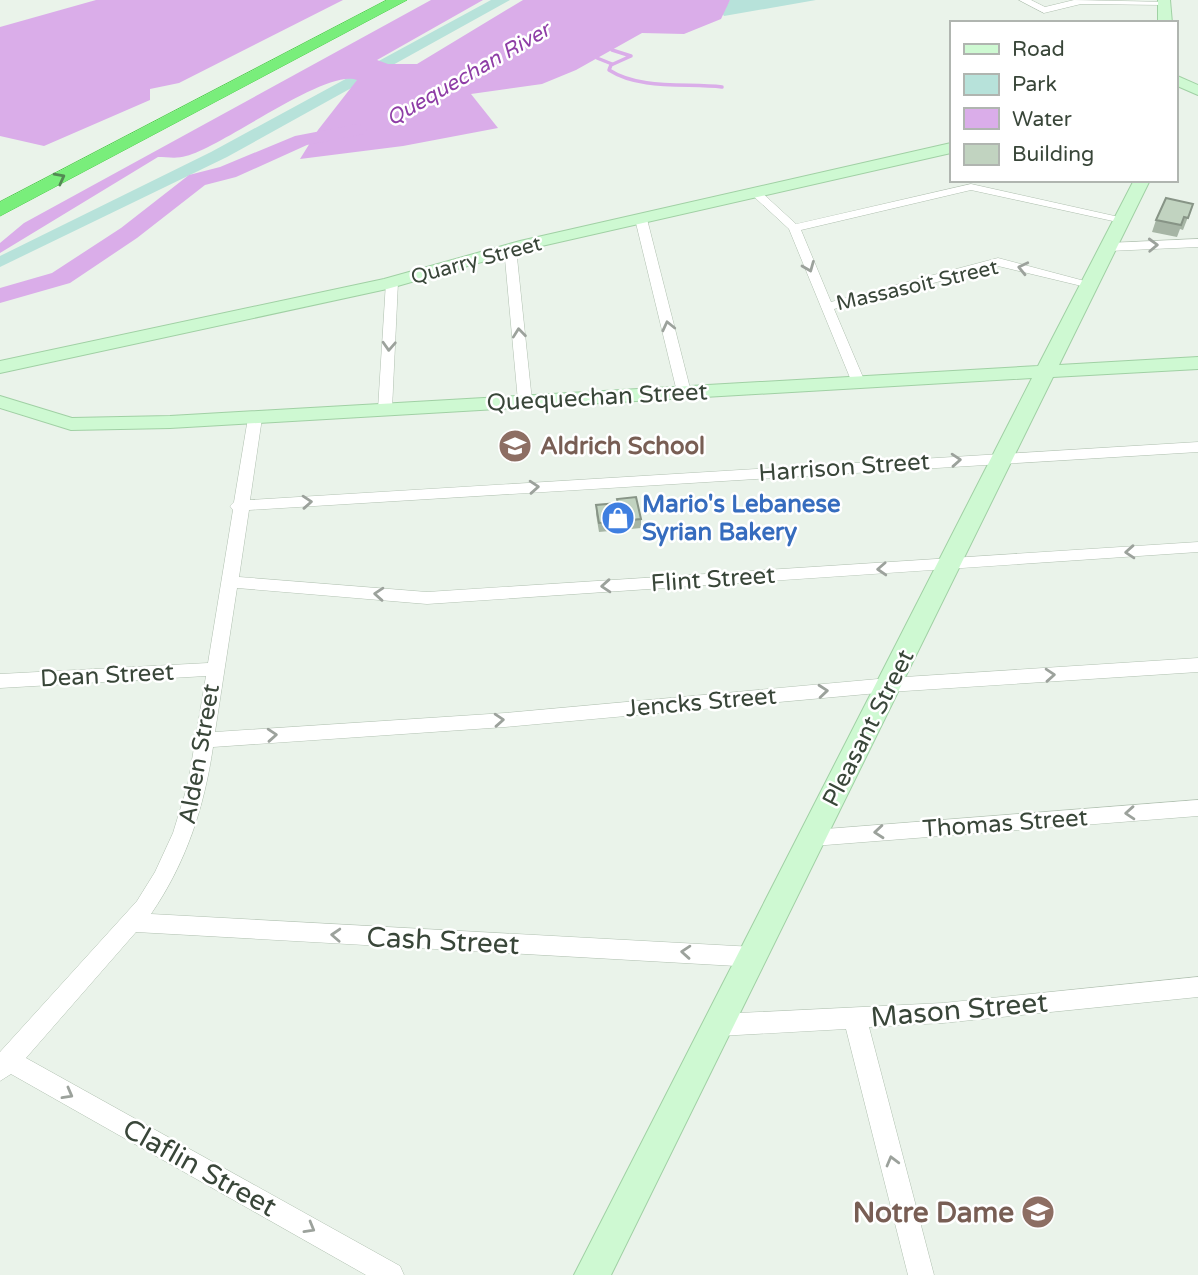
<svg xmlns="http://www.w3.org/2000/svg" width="1198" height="1275" viewBox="0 0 1198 1275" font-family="'Varela Round',sans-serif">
	<rect width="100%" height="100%" fill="#eaf3ea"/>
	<g fill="#b7e2da">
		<path d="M491 0H510L227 157 0 267V256L211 152Z"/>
		<path d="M730 0H816L724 16 722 13Z"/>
	</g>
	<g fill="#daade9">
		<path d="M96 0H343L179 83 150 89V100L44 146 0 136V27Z"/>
		<path d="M431 0H483L377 60 388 64H417L523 0H730L721 19 684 34 642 33 576 70 542 84 471 94 498 128 403 146 300 159 318 130 357 80C326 68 224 146 186 156 177 159 167 157 158 157L0 253V243L24 223Z"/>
	</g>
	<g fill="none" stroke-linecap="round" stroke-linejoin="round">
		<g stroke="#daade9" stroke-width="3.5">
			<path d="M612 50 631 56 611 65 609 70C640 90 686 83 722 87"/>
			<path d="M597 58 612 64"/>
		</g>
		<path fill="#daade9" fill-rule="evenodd" d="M357 124 364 126 367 130 364 134 307 145 236 177 205 185 137 238 70 283 0 303V288L52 273 121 228 189 175 220 167 295 136Z"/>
		<defs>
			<g id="street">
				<path d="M1019 0H1031L1045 7 1074 0 1169 2 1164 5 1081 4 1044 13Z"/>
				<path d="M971 184 1128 219 1122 223 971 190 801 230 831 302 998 258 1096 284 1090 288 998 266 834 309 865 382 858 386 853 385 789 229 750 193 760 191 796 224Z"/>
				<path d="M641 215 647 219 691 392 689 395 684 396 677 392 635 219Z"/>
				<path d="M1198 239V247L1109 251 1103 247 1109 243Z"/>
				<path d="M510 244 516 248 532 401 525 405 518 401 504 248Z"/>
				<path d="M392 278 398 282 392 409 385 413 378 409 386 282Z"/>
				<path d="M255 414 262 418 250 500 1198 442V452L249 510 239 577 427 592 1198 542V552L427 604 237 588 215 732 505 713 889 678 1198 658V672L889 692 505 727 213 747C204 808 186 863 151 914L754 947 762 950 765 957 762 964 754 967 136 932 26 1058 400 1266 404 1275H366L11 1074 0 1081V1052L137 901 155 872 173 833 188 784 206 676 0 688V674L208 663 233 510 230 506 234 502 248 418Z"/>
				<path d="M1198 800V816L813 846 806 844 803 838 806 832 813 830Z"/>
				<path d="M1198 977V997L943 1023 869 1027 934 1275H908L846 1029 719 1036 711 1032 708 1025 711 1018 719 1014 943 1003Z"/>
			</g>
			<g id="secondary">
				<path d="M1158 0H1170L1172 23H1158Z"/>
				<path d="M1175 75 1198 85V95L1175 85Z"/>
				<path d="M951 143V153L524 250 387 289 0 373V361L384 279 520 241Z"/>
				<path d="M1134 180H1150L1059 365 1198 357V369L1053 377 611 1275H574L1032 378 170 428 71 430 0 408V396L72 418 170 416 1038 366Z"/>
			</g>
			<path id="highway" d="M387 0H407L0 216V202Z"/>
		</defs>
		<use href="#street" stroke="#b0c0b0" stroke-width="1"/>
		<use href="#secondary" stroke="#a0d0a4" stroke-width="2"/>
		<use href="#highway" stroke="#4dcc4a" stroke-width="1"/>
		<use href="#street" fill="#fff" fill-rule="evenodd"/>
		<use href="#secondary" fill="#cef9d2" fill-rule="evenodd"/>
		<use href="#highway" fill="#79ee7b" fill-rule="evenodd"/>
	</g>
	<g fill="#a6b5a5">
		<path d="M1193 204 1183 230 1180 229 1177 237 1152 232 1156 220Z"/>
		<path d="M617 499 641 519V528L599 532 596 514V505L617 503Z"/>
	</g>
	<g fill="#c1d3c0" stroke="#879486" stroke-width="2">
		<path d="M1166 198 1193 204 1188 218 1184 217 1181 225 1156 220Z"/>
		<path d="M636 497 641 519 599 523 596 505 618 503 617 499Z"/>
	</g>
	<defs><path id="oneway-chevron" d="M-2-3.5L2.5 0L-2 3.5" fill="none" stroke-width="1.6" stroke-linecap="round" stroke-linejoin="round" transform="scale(1.75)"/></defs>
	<use stroke="#538953" href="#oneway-chevron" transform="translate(60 178) rotate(-28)"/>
	<g stroke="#9ca29c">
		<use href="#oneway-chevron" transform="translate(1153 245) rotate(-2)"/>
		<use href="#oneway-chevron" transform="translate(809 267) rotate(68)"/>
		<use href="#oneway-chevron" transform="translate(1023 268) rotate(-167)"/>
		<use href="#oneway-chevron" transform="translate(668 326) rotate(-103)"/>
		<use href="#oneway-chevron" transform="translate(519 333) rotate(-96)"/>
		<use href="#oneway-chevron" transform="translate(389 346) rotate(93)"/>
		<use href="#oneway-chevron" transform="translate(956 460) rotate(-4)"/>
		<use href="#oneway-chevron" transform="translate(534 487) rotate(-4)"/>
		<use href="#oneway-chevron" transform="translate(307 502) rotate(-4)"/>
		<use href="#oneway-chevron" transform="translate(1130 552) rotate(176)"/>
		<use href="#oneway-chevron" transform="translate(882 569) rotate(177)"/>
		<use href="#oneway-chevron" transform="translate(606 586) rotate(176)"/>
		<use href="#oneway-chevron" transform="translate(379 594) rotate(-176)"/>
		<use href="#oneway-chevron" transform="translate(1050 675) rotate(-4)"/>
		<use href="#oneway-chevron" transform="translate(823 691) rotate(-5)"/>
		<use href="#oneway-chevron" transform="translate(499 720) rotate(-4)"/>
		<use href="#oneway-chevron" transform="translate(272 735) rotate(-4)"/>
		<use href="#oneway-chevron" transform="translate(1130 813) rotate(176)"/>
		<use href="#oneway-chevron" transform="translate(879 832) rotate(175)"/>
		<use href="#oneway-chevron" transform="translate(336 935) rotate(-177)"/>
		<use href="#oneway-chevron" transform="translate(686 952) rotate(-176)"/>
		<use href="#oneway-chevron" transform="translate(68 1094) rotate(29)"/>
		<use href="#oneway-chevron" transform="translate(892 1161) rotate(-105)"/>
		<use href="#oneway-chevron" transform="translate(310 1228) rotate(30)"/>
	</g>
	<defs>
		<symbol id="school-disc" viewBox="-11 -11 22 22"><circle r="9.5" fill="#8d6e63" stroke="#fff"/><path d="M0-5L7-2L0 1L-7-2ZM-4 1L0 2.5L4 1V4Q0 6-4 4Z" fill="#fff"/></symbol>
		<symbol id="shop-disc" viewBox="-11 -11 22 22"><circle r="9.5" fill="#3f7fe0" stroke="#fff"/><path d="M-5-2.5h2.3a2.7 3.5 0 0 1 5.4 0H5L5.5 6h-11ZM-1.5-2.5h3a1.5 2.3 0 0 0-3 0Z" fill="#fff"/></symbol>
	</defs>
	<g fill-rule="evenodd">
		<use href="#school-disc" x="496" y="427" width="38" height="38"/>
		<use href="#shop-disc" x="599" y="499" width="38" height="38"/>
		<use href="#school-disc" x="1019" y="1193" width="38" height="38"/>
	</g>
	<g text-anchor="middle" stroke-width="5" stroke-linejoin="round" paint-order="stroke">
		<g font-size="21" font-style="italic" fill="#8e3da6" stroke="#fff">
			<text transform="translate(468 74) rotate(-30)" y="7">Quequechan River</text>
		</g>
		<g font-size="21" fill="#394639" stroke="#fff">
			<text transform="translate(476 260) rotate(-15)" y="7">Quarry Street</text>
			<text transform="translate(917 285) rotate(-13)" y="7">Massasoit Street</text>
		</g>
		<g font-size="24" fill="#394639" stroke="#fff">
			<text transform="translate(597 397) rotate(-3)" y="8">Quequechan Street</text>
			<text transform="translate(844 467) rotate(-4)" y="8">Harrison Street</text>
			<text transform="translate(713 579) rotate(-4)" y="8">Flint Street</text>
			<text transform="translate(107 675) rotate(-3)" y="8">Dean Street</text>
			<text transform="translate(701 702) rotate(-5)" y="8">Jencks Street</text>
			<text transform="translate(868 728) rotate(-63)" y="8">Pleasant Street</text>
			<text transform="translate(199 754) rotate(-80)" y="8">Alden Street</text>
			<text transform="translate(1005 823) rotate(-4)" y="8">Thomas Street</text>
		</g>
		<g font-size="24" font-weight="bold" fill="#785e54" stroke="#fff" text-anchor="start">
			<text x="540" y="454">Aldrich School</text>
		</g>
		<g font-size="24" font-weight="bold" fill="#366cbe" stroke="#fff" text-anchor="start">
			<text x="642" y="512">Mario's Lebanese<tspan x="642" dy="28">Syrian Bakery</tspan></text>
		</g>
		<g font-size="28" fill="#394639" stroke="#fff">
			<text transform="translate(443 940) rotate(3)" y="10">Cash Street</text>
			<text transform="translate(959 1009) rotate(-5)" y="10">Mason Street</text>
			<text transform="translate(200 1167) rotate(29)" y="10">Claflin Street</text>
		</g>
		<g font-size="28" font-weight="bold" fill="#785e54" stroke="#fff" text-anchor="end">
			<text x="1014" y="1222">Notre Dame</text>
		</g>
	</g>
	<rect x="950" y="21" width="228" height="161" fill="#ffffff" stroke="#b0b5b0" stroke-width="2"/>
	<rect x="964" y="44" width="35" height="10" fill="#cef9d2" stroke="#b0b5b0" stroke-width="2"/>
	<text x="1012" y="56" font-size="21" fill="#394639">Road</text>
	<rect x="964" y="74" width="35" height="21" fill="#b7e2da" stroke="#b0b5b0" stroke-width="2"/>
	<text x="1012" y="91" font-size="21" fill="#394639">Park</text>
	<rect x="964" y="108" width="35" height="21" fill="#daade9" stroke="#b0b5b0" stroke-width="2"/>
	<text x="1012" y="126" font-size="21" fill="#394639">Water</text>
	<rect x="964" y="144" width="35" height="21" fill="#c1d3c0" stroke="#b0b5b0" stroke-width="2"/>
	<text x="1012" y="161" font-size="21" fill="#394639">Building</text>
</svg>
